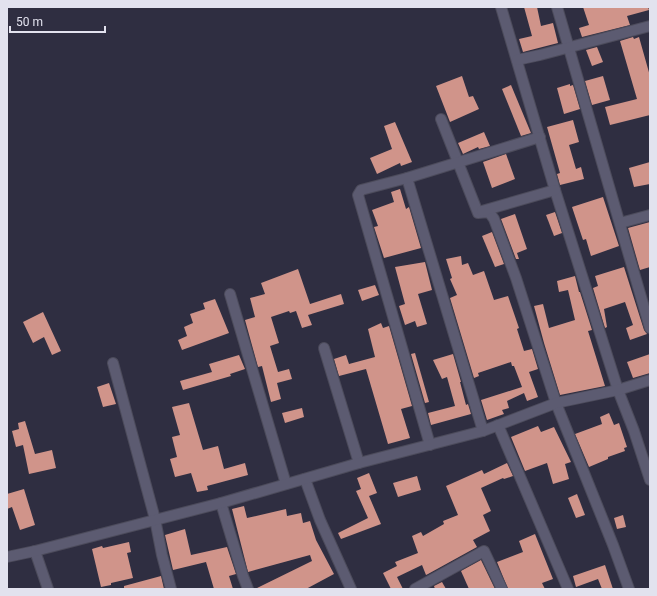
<svg xmlns="http://www.w3.org/2000/svg" width="657" height="596" viewBox="0 0 657 596" font-family="Roboto,sans-serif">
	<rect width="100%" height="100%" fill="#2f2e41"/>
	<g fill="#d0948a">
		<path d="M524 7H537L541 26 553 23 558 43 523 52 519 39 532 36Z"/>
		<path d="M583 7H648L649 10 627 16 630 25 582 37 579 28 589 25Z"/>
		<path d="M633 37 634 39 639 37 650 76V115L610 125 605 107 637 99 620 41Z"/>
		<path d="M597 47 603 62 592 66 586 50Z"/>
		<path d="M462 76 469 97 473 96 479 109 450 122 436 86Z"/>
		<path d="M603 76 610 100 592 105 585 81Z"/>
		<path d="M570 84V86L573 85 580 109 564 114 557 88Z"/>
		<path d="M511 85 531 133 521 136 502 89Z"/>
		<path d="M573 120 579 142 569 145 576 169 581 167 584 179 560 185 557 174 560 173 547 127Z"/>
		<path d="M395 122 412 162 401 166 400 163 377 174 370 158 392 149 384 126Z"/>
		<path d="M484 132 490 146 479 149 478 147 463 154 458 143Z"/>
		<path d="M506 154 515 179 492 188 483 162Z"/>
		<path d="M650 162V184L634 187 629 168Z"/>
		<path d="M400 189 406 209 409 207 421 248 384 258 374 227 378 226 372 210 394 202 391 192Z"/>
		<path d="M603 197 619 246 591 256 586 239 583 240 572 207Z"/>
		<path d="M555 212 562 233 554 236 546 215Z"/>
		<path d="M515 214 527 249 517 253 519 259H516L501 219Z"/>
		<path d="M650 222V267L640 270 628 228Z"/>
		<path d="M492 232 504 264 495 267 482 236Z"/>
		<path d="M461 256 462 265 468 263 473 275 484 271 494 300 508 296 519 328 517 329 524 351 532 349 538 369 529 372 538 397 527 401 524 393 507 401 509 408 502 410 504 414 487 420 481 400 522 387 514 366H512L511 362 478 373 479 376 474 378 450 298 457 295 450 279 452 278 446 259Z"/>
		<path d="M425 262 432 290 418 294 427 324 417 327 415 321 405 325 399 306 405 304 395 267Z"/>
		<path d="M624 267 644 330 647 334 630 340 626 328 633 325 625 302 604 309 607 327 605 328 593 288 598 286 595 276Z"/>
		<path d="M298 269 310 304 341 294 344 304 308 315 312 325 302 328 296 311 290 313 289 311 271 317 279 343 270 346 278 372 289 369 292 379 277 383 281 399 271 402 262 366 258 367 245 320 255 317 250 298 265 294 261 283Z"/>
		<path d="M575 276 579 292H580L592 330 588 331 605 386 560 395 544 343 534 306 543 304 549 328 575 320 568 290 559 292 557 281Z"/>
		<path d="M375 285 379 295 362 301 358 290Z"/>
		<path d="M215 299 229 333 182 350 178 340 187 336 184 327 193 323 190 314 205 309 203 303Z"/>
		<path d="M43 312 61 351 52 355 44 337 33 343 23 322Z"/>
		<path d="M381 323 383 328 389 326 412 406 401 409 410 438 388 444 366 369 339 376 334 359 346 355 349 364 375 357 368 329Z"/>
		<path d="M415 353 429 402 425 403 411 354Z"/>
		<path d="M453 354 461 382H460L466 405 468 404 471 414 431 425 428 413 455 406 447 377 442 379 433 360Z"/>
		<path d="M650 354V373L633 378 627 362Z"/>
		<path d="M239 355 245 369 230 374 231 376 183 390 180 381 212 372 209 364Z"/>
		<path d="M109 383 116 404 103 407 97 387Z"/>
		<path d="M189 403 203 450 218 446 224 469 245 463 248 475 207 486 208 490 197 492 191 473 175 477 170 459 177 457 172 437 180 435 172 407Z"/>
		<path d="M302 408 304 417 285 423 282 413Z"/>
		<path d="M609 413 614 425 619 423 627 447 624 448 625 451 608 457V459L589 467 575 434 602 424 600 417Z"/>
		<path d="M25 421 35 454 52 450 56 468 29 474 23 445 16 447 12 431 19 429 18 423Z"/>
		<path d="M538 426 541 432 554 427 571 462 565 464 569 479 553 484 547 463 525 471 511 437Z"/>
		<path d="M507 463 513 476 504 479 503 478 481 488 491 511 483 515 490 531 473 540 477 547 428 574 426 575 422 565 397 577 403 589H391L383 573 397 566 395 562 418 553 412 536 421 532 423 536 444 524 443 521 458 515 446 486 482 470 484 474Z"/>
		<path d="M369 473 377 493 369 496 381 524 341 539 338 533 368 518 356 491 361 489 357 478Z"/>
		<path d="M417 476 421 490 398 497 393 483Z"/>
		<path d="M24 489 35 525 20 530 12 507 7 509V494Z"/>
		<path d="M577 494 585 515 576 518 568 498Z"/>
		<path d="M244 506 247 518 286 509 287 516 301 513 303 523 310 521 316 540 334 574 306 589H255L312 561 310 555 248 572 232 509Z"/>
		<path d="M623 515 626 527 617 529 614 518Z"/>
		<path d="M185 529 191 555 227 547 236 574 229 576 233 589H214L206 562 173 570 165 535Z"/>
		<path d="M535 534 553 579 542 583 545 589H508L497 562 523 552 519 541Z"/>
		<path d="M129 542 131 552 127 553 133 578 111 583V585L101 587 92 549 102 546 103 548Z"/>
		<path d="M481 560 495 589H469L461 571Z"/>
		<path d="M605 565 613 589H602L598 579 576 587 573 576Z"/>
		<path d="M161 576 164 589H124V586Z"/>
		<path d="M442 582 446 589H435L434 586Z"/>
	</g>
	<g fill="none" stroke-linecap="round" stroke-linejoin="round">
		<defs>
			<g id="minor">
				<path d="M501 7 555 190 618 390 634 431 650 480"/>
				<path d="M557 7 650 328"/>
				<path d="M517 60 540 55 650 26"/>
				<path d="M441 119 478 213 489 212 494 219 516 278 556 403 613 545 629 589"/>
				<path d="M407 178 483 431"/>
				<path d="M482 211 555 190"/>
				<path d="M620 223 650 215"/>
				<path d="M230 294 286 484"/>
				<path d="M324 348 359 463"/>
				<path d="M113 363 155 519 162 555 171 589"/>
				<path d="M498 425 568 589"/>
				<path d="M430 445 358 195 361 190 407 178 540 137"/>
				<path d="M305 479 320 520 351 589"/>
				<path d="M221 503 243 576 248 589"/>
				<path d="M35 551 48 589"/>
				<path d="M415 589 484 551 502 589"/>
			</g>
			<path id="tertiary" d="M7 557 35 551 221 503 359 463 483 431 556 403 618 390 650 380"/>
		</defs>
		<use href="#minor" stroke="#4c4b5b" stroke-width="12"/>
		<use href="#tertiary" stroke="#4c4b5b" stroke-width="12"/>
		<use href="#minor" stroke="#5c5b71" stroke-width="10"/>
		<use href="#tertiary" stroke="#5c5b71" stroke-width="10"/>
	</g>
	<rect width="657" height="596" fill="none" stroke="#e2e2ee" stroke-width="16"/>
	<path d="M10 26v6h95v-6" fill="none" stroke="#e2e2ee" stroke-width="2"/>
	<text x="16" y="26" font-size="12" fill="#e2e2ee" stroke="#2f2e41" stroke-width="3" paint-order="stroke">50 m</text>
</svg>
